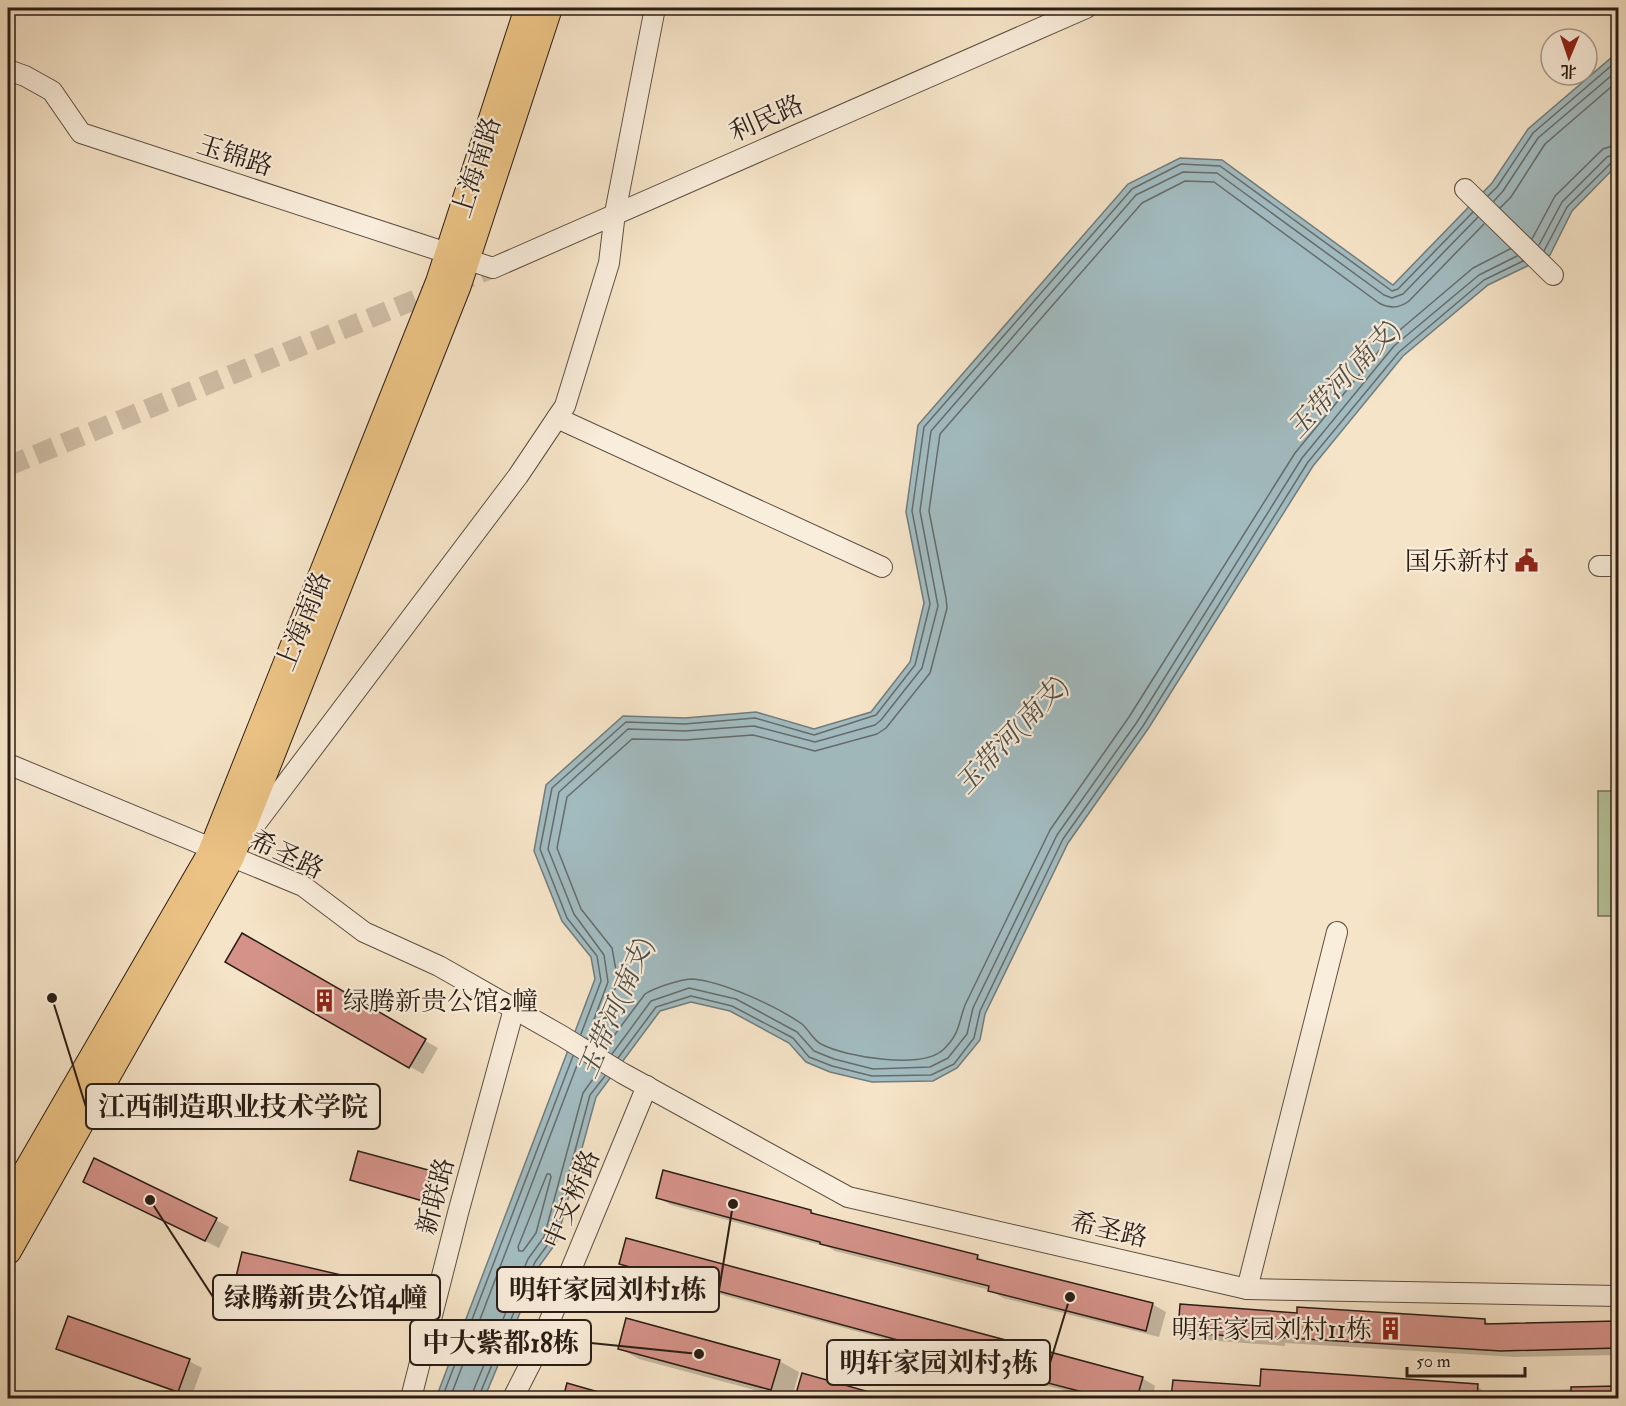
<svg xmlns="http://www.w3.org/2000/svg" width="1626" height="1406" viewBox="0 0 1626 1406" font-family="'IM FELL Double Pica','Noto Serif SC',serif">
	<rect width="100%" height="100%" fill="#f6e4c8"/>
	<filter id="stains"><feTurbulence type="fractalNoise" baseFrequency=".00333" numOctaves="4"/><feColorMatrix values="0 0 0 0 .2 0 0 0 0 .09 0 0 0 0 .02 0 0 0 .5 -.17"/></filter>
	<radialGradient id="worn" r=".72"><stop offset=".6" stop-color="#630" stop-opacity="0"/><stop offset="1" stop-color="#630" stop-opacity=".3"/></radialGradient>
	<rect fill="#b7c59a" stroke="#707158" stroke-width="1.5" x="1598" y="791" width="20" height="125"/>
	<path fill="#a2bcc1" stroke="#727c7c" stroke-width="1.5" d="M1618 52V164L1572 211 1550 255 1488 285 1403 356 1313 466 1148 729 1068 843 985 1014 980 1040 957 1068 933 1081 872 1082 830 1072 806 1062 789 1043 730 1011 691 1002 660 1011 596 1097 556 1243 540 1265 486 1394 491 1398H436L595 979 591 957 562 921 534 851 546 785 623 716 685 718 756 712 814 729 871 712 910 662 924 603 906 512 918 425 1128 184 1180 158 1222 160 1393 285 1492 183 1528 129Z"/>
	<g fill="#0003">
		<path d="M242 935 438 1048 423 1074 227 962Z"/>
		<path d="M431 1173 441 1178 433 1205 361 1185 430 1204 431 1201 360 1181V1184L352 1179Z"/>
		<path d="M98 1188 216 1220 229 1227 219 1248Z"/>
		<path d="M657 1197 811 1211 821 1217 978 1257 990 1263 1152 1304 1166 1312 1159 1337 1003 1298 990 1290 835 1251 828 1247 671 1205Z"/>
		<path d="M243 1254 380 1286 393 1293 387 1319 250 1288 237 1280Z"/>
		<path d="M621 1263 1142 1378 1155 1386 1152 1398H1095L989 1371 977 1364 634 1271Z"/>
		<path d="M1298 1314 1484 1320 1493 1326 1618 1322V1355L1515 1357 1285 1343V1346L1192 1339 1180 1332Z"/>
		<path d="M58 1348 189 1361 202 1368 191 1398 71 1355Z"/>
		<path d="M619 1348 779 1361 799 1372 792 1398H784L639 1359Z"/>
		<path d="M803 1375 889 1398H801L797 1396Z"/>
		<path d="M1174 1382 1261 1388 1474 1385 1486 1392V1398H1173Z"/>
		<path d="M568 1385 617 1398H564Z"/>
		<path d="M1618 1388V1398H1494L1493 1391Z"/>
	</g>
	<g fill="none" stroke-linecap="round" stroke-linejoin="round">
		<g stroke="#666c6b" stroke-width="1.5">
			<path d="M1488 196 1497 187 1533 133 1618 60"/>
			<path d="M1494 201 1503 191 1538 138 1618 70"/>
			<path d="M1500 208 1511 197 1545 144 1618 81"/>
			<path d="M1532 239 1555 196 1603 149 1618 144"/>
			<path d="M1539 245 1562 202 1607 157 1618 153"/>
			<path d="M1544 251 1567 207 1612 162 1618 161"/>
			<path d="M581 1034 601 981 597 956 567 918 540 849 552 788 626 722 685 724 755 718 814 735 876 715 915 665 930 604 912 511 924 427 1132 189 1181 164 1220 166 1392 291 1398 289 1473 212"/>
			<path d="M587 1038 608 982 604 955 574 914 548 849 559 792 628 729 685 731 754 726 815 742 875 725 881 720 922 668 938 606 920 511 931 431 1136 195 1183 172 1217 173 1384 295 1392 298 1403 294 1478 217"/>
			<path d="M595 1043 616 986 617 976 612 948 581 909 557 848 567 797 632 739 685 740 753 735 815 751 877 734 886 728 930 673 947 608 946 598 929 511 940 434 1142 203 1185 181 1214 182 1379 303C1390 309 1400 308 1409 301L1484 224"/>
			<path d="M604 1049 645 994C654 988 681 979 693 979 724 982 776 1006 802 1024 809 1030 813 1040 821 1044 845 1057 923 1070 944 1049 960 1033 958 1024 965 1005L1050 830 1129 717 1295 453 1388 340 1473 268 1510 249"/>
			<path d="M612 1054 651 1001 689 988 736 999 797 1032 814 1051 834 1059 873 1069 930 1067 948 1058 967 1034 973 1008 1057 835 1137 722 1302 458 1394 346 1479 275 1517 256"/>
			<path d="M618 1058 656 1007 691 996 732 1006 793 1038 809 1057 832 1066 872 1076 931 1075 954 1064 974 1038 980 1011 1063 839 1143 726 1308 462 1399 352 1484 280 1523 261"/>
			<path d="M547 1174H550L551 1177 536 1233 523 1251H519L518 1247Z"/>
			<path d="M442 1398 573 1056"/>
			<path d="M450 1398 579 1060"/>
			<path d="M473 1398 474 1389 528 1259 544 1237 583 1093 598 1072"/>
			<path d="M482 1398 481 1391 535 1262 551 1240 590 1095 605 1076"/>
		</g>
	</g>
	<g fill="#d49289" stroke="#2a1d15" stroke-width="1.5">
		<path d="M242 933 426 1039 409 1068 225 962Z"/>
		<path d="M358 1151 432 1171 423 1201 350 1180Z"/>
		<path d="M94 1158 217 1218 205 1241 83 1182Z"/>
		<path d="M663 1170 811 1210V1213L978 1255 977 1259 1153 1303 1146 1331 988 1291 989 1286 820 1244V1242L656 1198Z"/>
		<path d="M626 1238 1143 1377 1137 1398H1106L974 1364 975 1361 619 1264Z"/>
		<path d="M242 1252 380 1284 373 1313 235 1281Z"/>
		<path d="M1180 1304 1297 1313V1307L1485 1319V1324L1618 1321V1348L1501 1351 1273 1337V1339L1178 1332Z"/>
		<path d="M68 1316 190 1359 178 1392 56 1349Z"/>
		<path d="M626 1318 780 1360 771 1390 618 1349Z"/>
		<path d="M1261 1369 1478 1384 1477 1398H1171L1173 1380 1260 1386Z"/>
		<path d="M802 1373 880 1395V1398H802L795 1397Z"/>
		<path d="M567 1383 609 1395 608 1398H563Z"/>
		<path d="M1618 1386V1398H1571V1387Z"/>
	</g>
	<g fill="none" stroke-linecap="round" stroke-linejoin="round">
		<path stroke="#cdbca4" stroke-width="20" stroke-dasharray="20 10" stroke-linecap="butt" d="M8 466 493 268"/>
		<defs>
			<g id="minor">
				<path d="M8 70 25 76 52 91 81 133 493 268 1086 8"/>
				<path d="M1465 189 1553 275"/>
				<path d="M557 418 882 567"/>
				<path d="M1599 566H1618"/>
				<path d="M8 764 303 886 364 932 439 966 562 1036 622 1073 848 1197 1247 1289 1618 1296"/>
				<path d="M245 838 518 476 565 406 609 263 615 213 655 8"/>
				<path d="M1247 1289 1337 932"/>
				<path d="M411 1398 458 1213 514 1009"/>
				<path d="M513 1398 538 1349 647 1086"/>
			</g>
			<g id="major">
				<path d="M8 1203 210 855 439 282 528 8"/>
				<path d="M8 1251 231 857 458 285 549 8"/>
			</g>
		</defs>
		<use href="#minor" stroke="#5d4f42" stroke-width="22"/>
		<use href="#major" stroke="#2a1d15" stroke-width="28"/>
		<use href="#minor" stroke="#f9eddb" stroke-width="20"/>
		<use href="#major" stroke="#ebc284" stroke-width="26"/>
	</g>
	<defs>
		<symbol id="civic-bare" viewBox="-9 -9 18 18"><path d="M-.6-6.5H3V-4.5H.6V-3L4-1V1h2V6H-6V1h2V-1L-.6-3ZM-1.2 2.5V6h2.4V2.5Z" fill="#8f2418" stroke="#f9eddb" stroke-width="2.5" paint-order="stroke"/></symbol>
		<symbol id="building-bare" viewBox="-9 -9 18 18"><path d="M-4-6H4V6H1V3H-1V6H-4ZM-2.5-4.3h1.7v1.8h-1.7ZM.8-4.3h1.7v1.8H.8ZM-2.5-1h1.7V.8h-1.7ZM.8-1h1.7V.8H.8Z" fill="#8f2418" stroke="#f9eddb" stroke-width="2.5" paint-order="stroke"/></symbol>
	</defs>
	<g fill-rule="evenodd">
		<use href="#civic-bare" x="1510" y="544" width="33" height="33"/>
		<use href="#building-bare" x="308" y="984" width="33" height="33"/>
		<use href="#building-bare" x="1374" y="1312" width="33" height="33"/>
	</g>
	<g text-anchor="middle" stroke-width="4.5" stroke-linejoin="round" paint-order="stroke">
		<g font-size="26" fill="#2a1d15" stroke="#f9eddb">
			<text transform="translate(766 118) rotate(-24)" y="9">利民路</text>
			<text transform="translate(235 155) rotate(18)" y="9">玉锦路</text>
			<text transform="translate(476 167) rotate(-72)" y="9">上海南路</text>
			<text transform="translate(303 621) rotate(-68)" y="9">上海南路</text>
			<text transform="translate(287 854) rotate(25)" y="9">希圣路</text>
			<text transform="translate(435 1196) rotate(-75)" y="9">新联路</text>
			<text transform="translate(571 1199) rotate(-67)" y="9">中支桥路</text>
			<text transform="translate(1109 1229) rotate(13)" y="9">希圣路</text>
		</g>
		<g font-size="26" fill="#2a1d15" stroke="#f9eddb" text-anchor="end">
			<text x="1509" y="570">国乐新村</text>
			<text x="343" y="1010" text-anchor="start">绿腾新贵公馆2幢</text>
			<text x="1372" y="1338">明轩家园刘村11栋</text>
		</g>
		<g font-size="27" font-style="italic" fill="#4e4d49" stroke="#f9eddb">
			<text transform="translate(1343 379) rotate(-47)" y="9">玉带河(南支)</text>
			<text transform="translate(1011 735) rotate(-47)" y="9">玉带河(南支)</text>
			<text transform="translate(615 1008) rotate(-67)" y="9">玉带河(南支)</text>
		</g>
	</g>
	<path fill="none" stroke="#2a1d15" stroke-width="2" d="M52 998L86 1107M733 1204L719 1290M150 1200L213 1297M699 1354L591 1343M1070 1297L1050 1363"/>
	<g fill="#2a1d15" stroke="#f9eddb" stroke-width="2">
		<circle cx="52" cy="998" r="6"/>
		<circle cx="733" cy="1204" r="6"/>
		<circle cx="150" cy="1200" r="6"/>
		<circle cx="699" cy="1354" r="6"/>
		<circle cx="1070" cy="1297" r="6"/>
	</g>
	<g fill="#f9eddb" stroke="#2a1d15" stroke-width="2">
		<rect x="86" y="1084" width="294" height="45" rx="6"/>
		<rect x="497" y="1267" width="222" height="45" rx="6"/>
		<rect x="213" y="1275" width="227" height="45" rx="6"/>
		<rect x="410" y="1320" width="181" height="45" rx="6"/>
		<rect x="827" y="1340" width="223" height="45" rx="6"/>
	</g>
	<g font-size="27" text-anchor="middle" font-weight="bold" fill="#2a1d15">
		<text x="233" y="1116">江西制造职业技术学院</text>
		<text x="608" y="1299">明轩家园刘村1栋</text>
		<text x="326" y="1307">绿腾新贵公馆4幢</text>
		<text x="501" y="1352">中大紫都18栋</text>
		<text x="939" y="1372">明轩家园刘村3栋</text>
	</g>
	<rect width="1626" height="1406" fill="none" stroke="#f6e4c8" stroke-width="30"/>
	<rect x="9" y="9" width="1608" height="1388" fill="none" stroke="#2a1d15" stroke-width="3"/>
	<rect x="15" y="15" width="1596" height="1376" fill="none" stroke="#2a1d15" stroke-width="1.5"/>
	<g transform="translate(1569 57) rotate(182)"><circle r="28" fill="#f9eddb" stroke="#a69a8c" stroke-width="1.5"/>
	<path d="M0-4.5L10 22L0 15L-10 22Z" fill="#8f2418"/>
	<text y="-9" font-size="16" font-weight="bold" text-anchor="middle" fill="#2a1d15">北</text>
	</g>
	<path d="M1407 1367v9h118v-9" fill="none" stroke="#2a1d15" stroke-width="3"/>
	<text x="1416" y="1367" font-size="18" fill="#2a1d15" stroke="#f9eddb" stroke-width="4.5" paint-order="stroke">50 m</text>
	<rect width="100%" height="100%" filter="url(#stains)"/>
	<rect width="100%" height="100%" fill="url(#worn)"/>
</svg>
